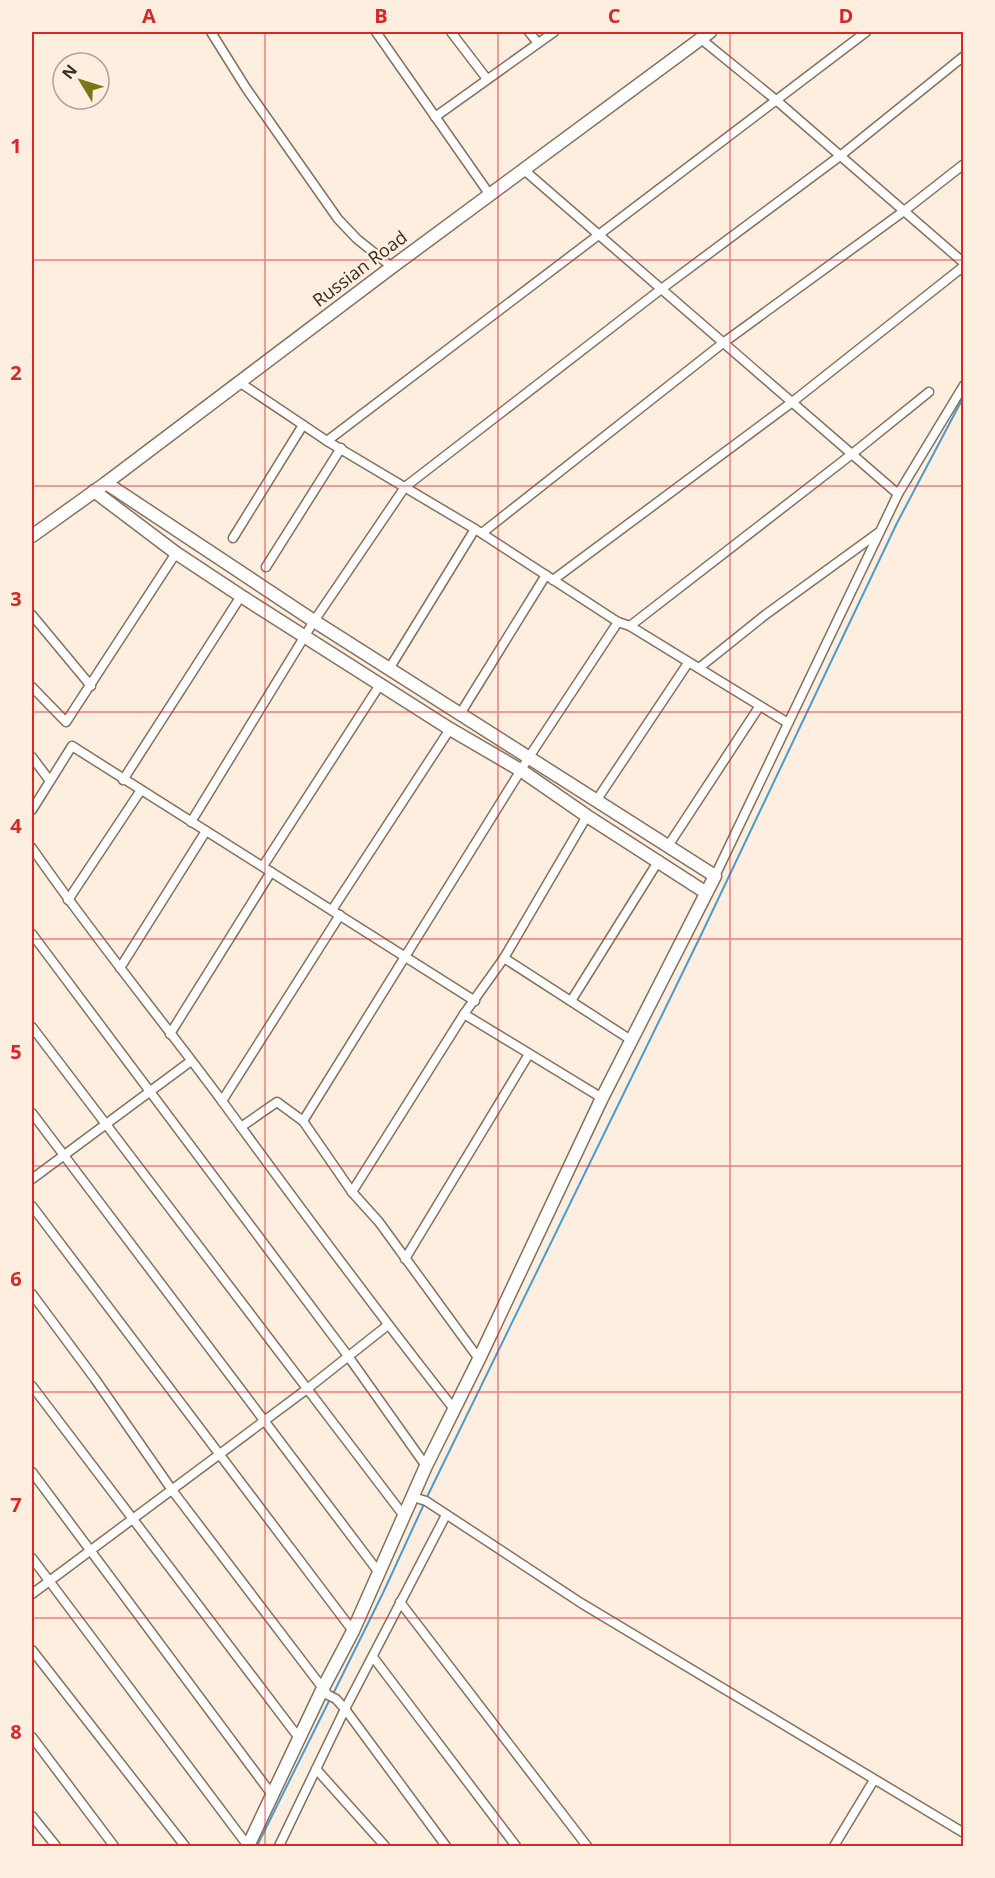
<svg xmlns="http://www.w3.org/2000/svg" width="995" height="1878" viewBox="0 0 995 1878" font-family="'Open Sans',sans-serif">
	<rect width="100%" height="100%" fill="#fdeedf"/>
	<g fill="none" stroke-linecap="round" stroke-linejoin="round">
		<g stroke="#4a9cd0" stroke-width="2">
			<path d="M426 1499 702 933 897 523 964 396"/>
			<path d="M333 1694 383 1593 424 1504"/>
			<path d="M257 1846 330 1699"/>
		</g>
		<defs>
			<g id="street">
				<path d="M211 32 246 88 338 219 357 239 392 267"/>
				<path d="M376 32 490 195"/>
				<path d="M451 32 487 79"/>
				<path d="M529 32 538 43"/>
				<path d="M701 39 776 100 964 263"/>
				<path d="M435 117 554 32"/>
				<path d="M524 170 898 494"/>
				<path d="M239 382 327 441 475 529 618 622 630 626 788 723"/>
				<path d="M327 441 866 32"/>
				<path d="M482 533 723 343 904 211 964 164"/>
				<path d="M233 538 303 425"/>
				<path d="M266 567 341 448"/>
				<path d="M553 580 791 403 964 266"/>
				<path d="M32 615 91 686"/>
				<path d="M630 626 852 454 929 392"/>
				<path d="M699 668 765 615 878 533"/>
				<path d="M389 669 475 529"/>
				<path d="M32 687 66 722 176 553"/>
				<path d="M460 714 546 575"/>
				<path d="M32 757 50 781"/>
				<path d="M123 780 241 596"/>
				<path d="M596 801 688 663"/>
				<path d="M32 810 72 746 475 1001"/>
				<path d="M191 822 314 621 405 487 660 290 840 156 964 56"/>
				<path d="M668 846 759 707"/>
				<path d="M32 848C92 935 159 1016 222 1101 298 1205 374 1308 454 1409"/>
				<path d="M263 866 381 683"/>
				<path d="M715 876 898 494 964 385"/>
				<path d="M68 900 141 790"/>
				<path d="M332 910 450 729"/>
				<path d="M32 934 348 1356 426 1466"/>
				<path d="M504 958 631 1040"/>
				<path d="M120 968 206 831"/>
				<path d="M571 1001 659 860"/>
				<path d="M464 1014 602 1098"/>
				<path d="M32 1027 404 1516"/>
				<path d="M170 1034 271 872"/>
				<path d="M222 1101 340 915"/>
				<path d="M32 1113 380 1574"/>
				<path d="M303 1121 529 757 618 622"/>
				<path d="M241 1127 277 1102 303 1121 352 1192 379 1222 479 1359"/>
				<path d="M32 1179 191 1061"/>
				<path d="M352 1192 464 1014 504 958 587 816"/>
				<path d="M32 1206 353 1631"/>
				<path d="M405 1259 529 1054"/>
				<path d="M32 1294 95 1379 172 1490 328 1695 336 1699 345 1709 446 1846"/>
				<path d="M32 1386 299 1738"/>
				<path d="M32 1472 273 1796"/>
				<path d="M413 1497 426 1501 581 1603 964 1833"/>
				<path d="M32 1558 248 1846"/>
				<path d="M32 1594 307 1389 388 1325"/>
				<path d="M400 1602 587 1846"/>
				<path d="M32 1650 185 1846"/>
				<path d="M373 1657 516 1846"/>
				<path d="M32 1737 114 1846"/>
				<path d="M316 1769 385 1846"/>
				<path d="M32 1816 56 1846"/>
				<path d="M279 1846 345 1709 446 1515"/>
				<path d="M834 1846 874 1780"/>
			</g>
			<g id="secondary">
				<path d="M106 483 314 621 715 876 602 1098 479 1359 426 1466 353 1631 323 1688 248 1846"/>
				<path d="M94 491 176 553 241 596 450 729 522 771 587 816 705 892"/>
				<path d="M32 536 106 483 392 267 710 32"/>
			</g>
		</defs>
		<use href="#street" stroke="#86705b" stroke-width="11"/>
		<use href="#secondary" stroke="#86705b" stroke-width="15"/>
		<use href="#street" stroke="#fff" stroke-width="8"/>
		<use href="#secondary" stroke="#fff" stroke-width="12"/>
	</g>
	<path fill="none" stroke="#d62828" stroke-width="1.5" stroke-opacity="0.55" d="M265 32V1846M498 32V1846M730 32V1846M32 260H964M32 486H964M32 712H964M32 939H964M32 1166H964M32 1392H964M32 1618H964"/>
	<g text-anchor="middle" stroke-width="4.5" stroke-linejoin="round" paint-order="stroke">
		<g font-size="18" fill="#372d24" stroke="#fdeedf">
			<text transform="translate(360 269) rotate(-37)" y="6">Russian Road</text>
		</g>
	</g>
	<rect width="995" height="1878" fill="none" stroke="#fdeedf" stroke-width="66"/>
	<g transform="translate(81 81) rotate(308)"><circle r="28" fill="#fdeedf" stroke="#aea194" stroke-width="1.5"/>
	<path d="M0-4.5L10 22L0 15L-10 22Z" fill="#7a7519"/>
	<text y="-9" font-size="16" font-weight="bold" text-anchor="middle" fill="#372d24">N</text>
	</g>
	<rect x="33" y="33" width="929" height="1812" fill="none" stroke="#d62828" stroke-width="2"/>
	<g font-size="20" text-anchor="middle" font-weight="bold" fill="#d62828">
		<text x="149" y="23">A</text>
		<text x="381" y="23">B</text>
		<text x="614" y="23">C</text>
		<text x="846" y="23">D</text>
		<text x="16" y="153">1</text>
		<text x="16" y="380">2</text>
		<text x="16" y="606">3</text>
		<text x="16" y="833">4</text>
		<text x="16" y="1059">5</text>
		<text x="16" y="1286">6</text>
		<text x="16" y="1512">7</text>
		<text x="16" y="1739">8</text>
	</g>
</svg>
